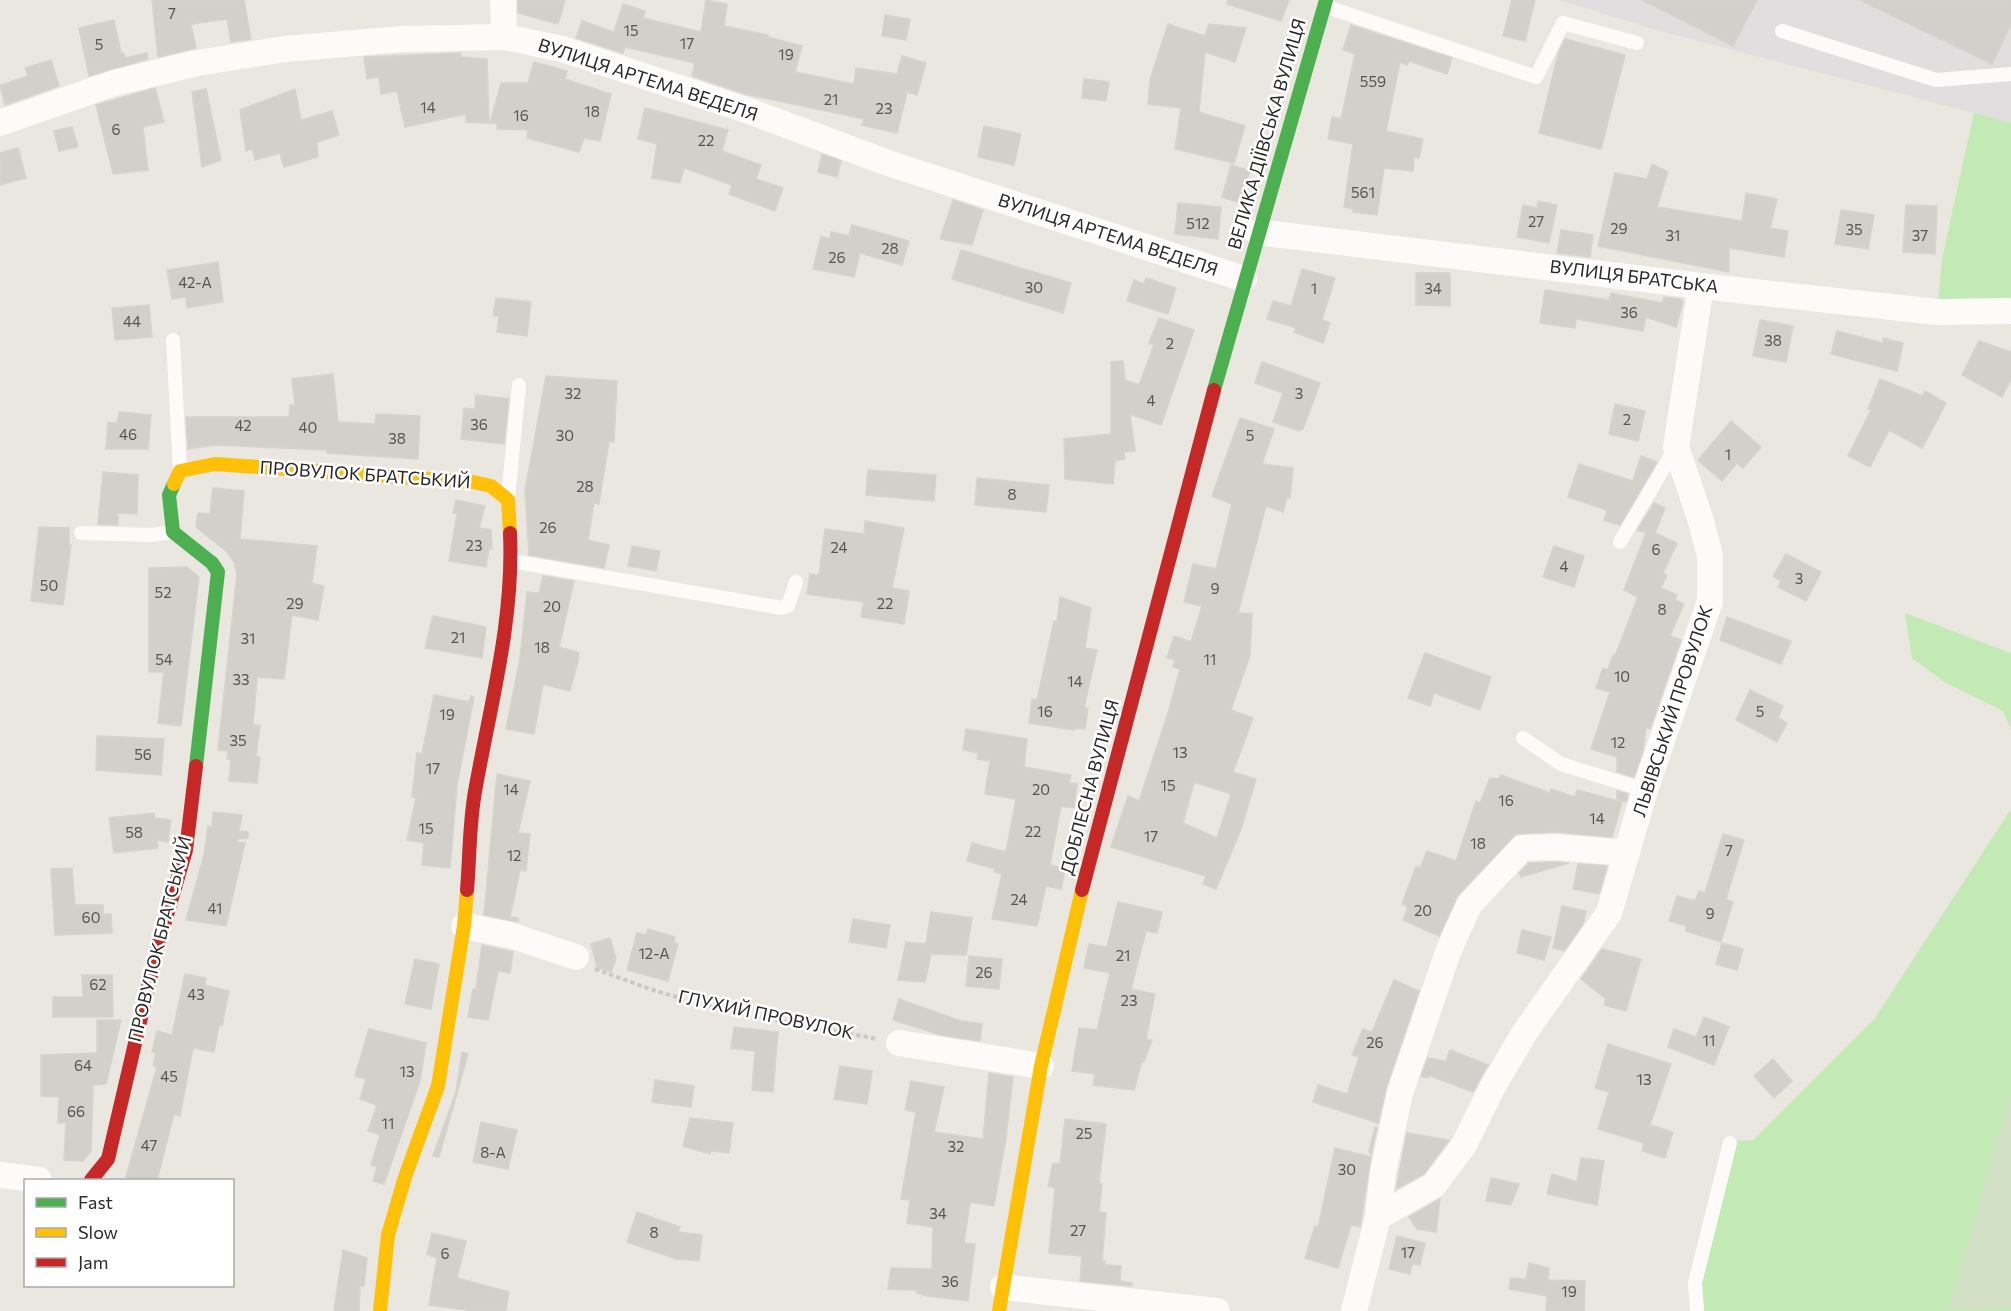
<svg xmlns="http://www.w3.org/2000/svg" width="2011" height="1311" viewBox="0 0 2011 1311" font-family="Commissioner,sans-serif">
	<rect width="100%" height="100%" fill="#eae7e0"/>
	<path fill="#e1dedf" d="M1559 0H2011V126L1974 113 1656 30Z"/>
	<g fill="#c3e9b5">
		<path d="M1974 113 2011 123V321L2002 319 1964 325 1938 306 1942 259Z"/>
		<path d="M1905 613 2011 653V729L2003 711 1946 683 1912 658Z"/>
		<path d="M2011 809V1311H1690L1691 1281 1727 1141 1753 1140 1875 1018Z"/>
	</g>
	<path fill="#d2e0c6" d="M2011 1093V1308L1949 1311Z"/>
	<g fill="#d2d0cb" stroke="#d5d3cc" stroke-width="1.5" fill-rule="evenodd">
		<path d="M152 0H244L251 39 231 42 227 19 191 24 196 48 158 57Z"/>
		<path d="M518 0H565L558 24 518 13Z"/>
		<path d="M706 0 727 4 724 26 768 35V37L802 46 795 72 854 84 856 68 897 74 902 56 926 63 917 95 907 92 897 133 862 125 864 119 745 94 692 76 695 63 625 47 623 53 576 38 582 21 614 32 623 4 645 11 643 18 701 32Z"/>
		<path d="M1228 0H1289L1281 21 1227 4Z"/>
		<path d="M1512 0H1535L1525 41 1503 36Z"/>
		<path d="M1642 0H1757L1733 46Z"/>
		<path d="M1860 0H2011V24L1992 64Z"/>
		<path d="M885 15 910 19 906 40 882 36Z"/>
		<path d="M114 20 121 53H124L125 58 147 53 148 59 89 76 79 28Z"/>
		<path d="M1168 24 1205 36 1209 24 1246 28 1235 62 1205 52 1199 112 1245 126 1234 163 1175 149 1181 108 1148 104 1150 80Z"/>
		<path d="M1351 25 1452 58 1447 74 1409 61 1407 65 1400 62 1386 131 1423 139 1419 158 1414 157 1413 171 1384 168 1377 215 1353 212V209L1344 207 1353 144 1328 139 1332 117 1341 119 1355 54 1343 50Z"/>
		<path d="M1565 39 1625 55 1601 149 1539 133 1558 54Z"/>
		<path d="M461 53V57L487 59 489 123 466 122V114L405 127 397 91 381 94 379 77 367 79 364 57Z"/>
		<path d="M51 60 59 86 5 105 0 85 28 76 25 68Z"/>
		<path d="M534 62 567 71 565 79 611 94 600 141 584 138 579 152 527 138 528 130 497 129V123H490L501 83H528Z"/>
		<path d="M1084 79 1109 82 1106 101 1082 98Z"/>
		<path d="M155 88 164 122 143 127 148 170 113 174 96 105Z"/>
		<path d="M206 89 221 160 202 167 192 92Z"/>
		<path d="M295 89 301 120 332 111 339 135 317 142 318 157 284 167 280 153 255 160 252 148 246 151 240 110Z"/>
		<path d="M645 108 728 130 722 151 761 165 756 179 783 188 775 211 729 194 732 185 684 168 680 183 652 178 657 144 638 139Z"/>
		<path d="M984 126 1021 134 1014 165 978 157Z"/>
		<path d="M72 127 78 147 59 151 54 131Z"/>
		<path d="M18 148 26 178 0 185V153Z"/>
		<path d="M822 154 841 161 837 177 818 172Z"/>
		<path d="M1652 164 1668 172 1657 207 1742 221 1746 193 1777 199 1770 228 1788 231 1784 257 1729 248V272L1598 246 1615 173 1647 179Z"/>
		<path d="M1231 165 1250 171 1240 203 1222 197Z"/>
		<path d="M953 200 983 210 972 245 940 239Z"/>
		<path d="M1538 201 1557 205 1549 243 1517 237 1523 205 1537 208Z"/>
		<path d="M1178 203 1221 207 1218 239 1175 234Z"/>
		<path d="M1906 205 1937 206 1935 254 1903 252Z"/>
		<path d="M1841 210 1874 215 1868 249 1835 244Z"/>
		<path d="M852 225 909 241 902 265 860 253 854 277 813 269 821 236 830 239 831 232 849 236Z"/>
		<path d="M1561 230 1593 235 1590 257 1557 253Z"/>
		<path d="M961 250 1071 283 1063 313 952 279Z"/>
		<path d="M218 262 223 302 187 308 186 297 172 299 167 270Z"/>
		<path d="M1302 269 1335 278 1322 320 1330 323 1323 343 1294 332 1296 328 1267 319 1273 301 1291 306Z"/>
		<path d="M1416 273H1450V306L1416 305Z"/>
		<path d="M1146 278 1176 288 1168 314 1127 301 1134 280 1144 284Z"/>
		<path d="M1545 290 1609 300 1611 293 1662 303 1664 297 1680 299 1683 302 1676 327 1646 317 1643 331 1576 319 1575 328 1540 323Z"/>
		<path d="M496 298 531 302 527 336 497 332 499 316H493Z"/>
		<path d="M149 305 152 337 115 340 112 308Z"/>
		<path d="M1159 318 1194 330 1161 425 1130 414 1135 451 1124 452 1125 459 1115 461 1113 484 1065 479 1064 439 1111 434V362L1123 361 1125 380 1139 385 1154 345 1149 343Z"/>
		<path d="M1760 320 1793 326 1786 362 1753 356Z"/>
		<path d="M1837 331 1883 343V338L1903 343 1897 371 1831 354Z"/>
		<path d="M1979 341 2011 352V379L2002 397 1962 375Z"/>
		<path d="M1262 362 1320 383 1303 429 1299 431 1273 422 1283 393 1255 383Z"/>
		<path d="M333 374 338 422 375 424 376 414 420 416 418 459 327 453V450L216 445 188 449 186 417H289L290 405 295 406 292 379Z"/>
		<path d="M546 376 617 381 614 442 609 441 599 504 594 503 588 540 609 545 604 568 529 555 525 491Z"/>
		<path d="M1880 379 1923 396 1925 391 1946 403 1922 448 1889 430 1870 467 1848 456 1871 410 1868 409Z"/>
		<path d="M476 395 509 399 504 444 461 439 464 408 475 409Z"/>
		<path d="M1615 404 1645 411 1638 441 1609 434Z"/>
		<path d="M119 412 151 415 148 449H106L108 422 117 423Z"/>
		<path d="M1240 418 1274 429 1262 464 1293 468 1290 498 1287 497 1283 512 1266 506 1238 613 1252 614 1250 655 1231 710 1253 718 1233 772 1256 779 1241 829 1216 889 1203 884 1206 876 1111 847 1128 796 1139 801 1168 713 1180 669 1173 667 1175 660 1167 658 1174 636 1191 642 1202 606 1184 602 1193 564 1216 569 1232 504 1212 496ZM1194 782 1231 794 1217 838 1183 823Z"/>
		<path d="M1731 421 1761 447 1743 468 1737 463 1722 481 1698 460Z"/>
		<path d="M1641 456 1657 462 1620 525 1604 520 1607 510 1568 497 1579 464 1633 481Z"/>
		<path d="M868 470 936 475 934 501 866 495Z"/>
		<path d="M103 472 138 475 137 514 118 513V525L98 524Z"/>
		<path d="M977 478 1049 485 1046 512 975 505Z"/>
		<path d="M213 488 244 491 240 539 317 546 312 583 324 586 318 620 292 615 284 679 257 677 253 725 260 726 256 757H260L257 783 229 781 231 759H227L228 751 218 750 237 574 234 562 227 552 196 527 198 513 210 514Z"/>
		<path d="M456 500 485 506 479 528 491 530 492 549H489L486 567 449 561 457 514 453 513Z"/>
		<path d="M1654 503 1665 508 1655 533 1677 543 1663 573 1667 575 1661 588 1677 595 1675 600 1684 604 1670 636 1681 640 1650 729 1646 727 1643 750 1634 777 1617 772V757L1591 749 1610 692 1596 688 1603 668 1608 670 1613 655 1615 656 1638 597 1624 590 1646 533 1637 530Z"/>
		<path d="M865 521 904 528 892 588 909 591 904 624 861 617 864 602 807 594 810 574 819 575 825 529 864 534Z"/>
		<path d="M39 527 69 528V545H71L63 605 31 601Z"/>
		<path d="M632 546 660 551 656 571 628 566Z"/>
		<path d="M1554 546 1584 556 1574 587 1543 577Z"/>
		<path d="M1786 554 1821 572 1806 601 1778 587 1781 581 1773 576Z"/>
		<path d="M187 567 199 577 181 726 158 723 164 672H149V568Z"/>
		<path d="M543 576 574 581 559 647 578 652 579 657 570 691 543 684 534 734 506 729 520 658 527 592 539 593Z"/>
		<path d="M1060 597 1091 608 1085 648 1097 650 1084 708H1088L1085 729 1075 728 1074 730 1029 723 1032 699 1037 700 1054 621 1057 622Z"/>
		<path d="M433 616 486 627 482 658 425 648Z"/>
		<path d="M1727 617 1791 641 1781 664 1720 640Z"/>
		<path d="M1425 653 1491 677 1480 710 1434 693 1430 706 1408 698Z"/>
		<path d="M1750 690 1783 706 1778 718 1787 723 1777 742 1736 720Z"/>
		<path d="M434 695 469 702 471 696 474 697 457 785 450 868 422 865 424 843 407 840 416 798 412 797 417 753 422 754Z"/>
		<path d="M966 729 1027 739 1024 767 1071 775 1069 783 1077 784 1074 808 1061 806 1050 865 1065 868 1061 889 1046 886 1037 926 992 919 1002 874 994 872 995 869 967 861 972 843 1006 852 1016 799 985 794 990 761 977 759 978 753 963 750Z"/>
		<path d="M97 736 164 739 161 775 96 770Z"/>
		<path d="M497 774 530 781 518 833 530 834 527 861 526 871 520 870 510 917 518 918V922L484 915Z"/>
		<path d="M1501 775 1550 793 1551 789 1575 797 1577 790 1622 802 1612 837 1555 832 1516 834 1458 895 1439 936 1403 920 1408 907 1402 904 1416 866 1420 868 1427 851 1456 861 1476 801 1480 803 1490 778 1499 779Z"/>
		<path d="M1617 791 1628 794 1626 802 1617 799Z"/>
		<path d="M213 812 242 815 239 831 248 832V838L238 839 237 842 245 843 226 926 186 920 204 855 208 826 212 827Z"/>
		<path d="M154 813 155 818 171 820 168 842 157 840 158 848 114 853 109 818Z"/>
		<path d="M1723 834 1744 840 1726 899 1733 902 1721 942 1686 931 1687 926 1669 921 1677 896 1695 901 1699 891 1705 893Z"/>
		<path d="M1555 862 1569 863 1521 877 1519 873 1529 863Z"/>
		<path d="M1578 864 1607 866 1599 894 1573 889Z"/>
		<path d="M72 868 75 905H103V914H111L112 933 55 935 51 869Z"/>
		<path d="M1118 902 1162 912 1157 933 1146 931 1131 989 1155 994 1146 1039 1152 1040 1144 1062 1142 1061 1134 1090 1093 1085 1095 1074 1072 1071 1079 1028 1097 1030 1110 973 1084 968 1089 944 1107 947Z"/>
		<path d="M1562 906 1586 911 1583 924 1564 951 1553 948Z"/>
		<path d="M931 912 972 918 966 955 931 954 925 982 898 980 906 942 926 944Z"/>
		<path d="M853 919 890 925 886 948 849 942Z"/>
		<path d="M648 929 675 937 674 942 678 944 668 981 627 970 637 933 646 935Z"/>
		<path d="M1522 930 1551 937 1544 960 1517 953Z"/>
		<path d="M610 938 616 959 611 972 597 967 591 944Z"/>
		<path d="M1722 943 1743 949 1737 970 1716 964Z"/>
		<path d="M482 945 513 952 510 973 498 971 488 1020 468 1017 473 989H476Z"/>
		<path d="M1602 949 1641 959 1626 1011 1604 1005 1606 999 1581 979Z"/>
		<path d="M969 956 1002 959 999 989 966 986Z"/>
		<path d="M415 959 439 964 431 1009 405 1004Z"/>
		<path d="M185 974 206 978 205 985 229 991 222 1026 219 1025 214 1052 193 1048 180 1116 174 1114 157 1180H125L157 1067 153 1065 156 1053 152 1052 157 1031 172 1035Z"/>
		<path d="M82 975H112L113 1017H53V997H83Z"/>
		<path d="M1394 980 1419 991 1386 1088 1378 1123 1313 1102 1318 1085 1347 1094 1359 1057 1352 1055 1363 1029 1372 1032Z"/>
		<path d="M899 999 961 1021 982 1024 980 1041 941 1035 893 1020Z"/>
		<path d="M1704 1017 1729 1027 1714 1065 1668 1047 1674 1029 1696 1037Z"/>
		<path d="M97 1020H121L106 1084 93 1085 91 1151 83 1161 64 1160 66 1123H58L59 1097 41 1096V1055L97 1053Z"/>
		<path d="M734 1027 778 1032 773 1092 752 1090 755 1051 731 1048Z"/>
		<path d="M369 1029 426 1043 420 1081 384 1184 373 1181 377 1167 371 1165 380 1135 368 1131 377 1105 360 1099 366 1079 355 1076Z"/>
		<path d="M1608 1044 1671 1064 1650 1125 1673 1132 1665 1158 1642 1151 1644 1143 1598 1129 1609 1092 1595 1088Z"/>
		<path d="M1450 1050 1488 1065 1473 1092 1428 1075V1078L1421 1076 1428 1058 1446 1061Z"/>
		<path d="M462 1052 468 1054 439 1157 433 1156 456 1092Z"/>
		<path d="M1773 1059 1792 1081 1774 1098 1754 1076Z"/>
		<path d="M840 1066 872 1071 867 1104 834 1099Z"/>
		<path d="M989 1073 1013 1077 1006 1138 994 1206 970 1202 964 1243 975 1244 968 1301 928 1296 917 1293V1290L888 1289 891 1268 932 1269 933 1227 907 1223 910 1200 901 1199 916 1112 905 1110 911 1081 944 1087 934 1132 983 1139Z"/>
		<path d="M655 1080 694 1086 691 1107 652 1102Z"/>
		<path d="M690 1118 733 1123 729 1153 710 1151V1154L683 1146Z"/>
		<path d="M1065 1119 1106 1124 1099 1183 1102 1184 1099 1212 1106 1213 1102 1261H1105V1265L1121 1266 1120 1281 1132 1283V1286L1080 1281 1082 1256 1049 1253 1055 1188 1048 1186 1053 1163 1060 1164Z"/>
		<path d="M481 1122 517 1130 508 1169 473 1162Z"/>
		<path d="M1375 1127 1377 1128 1371 1155 1369 1151Z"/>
		<path d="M1407 1133 1449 1140 1424 1174 1396 1189Z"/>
		<path d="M1335 1148 1371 1157 1360 1227 1351 1225 1338 1268 1305 1258 1315 1226 1318 1228Z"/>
		<path d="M1581 1158 1604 1161 1597 1205 1547 1194 1552 1174 1577 1182Z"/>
		<path d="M1491 1178 1519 1184 1511 1205 1486 1201Z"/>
		<path d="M1440 1199 1436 1232 1417 1229 1409 1217Z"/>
		<path d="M637 1212 680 1227 678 1232 702 1235 699 1261 676 1259 627 1242Z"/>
		<path d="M432 1233 466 1241 457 1278 509 1292 506 1311H474L429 1305 437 1258 427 1254Z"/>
		<path d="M1397 1236 1425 1243 1420 1265 1412 1264 1410 1274 1389 1269Z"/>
		<path d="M343 1250 367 1258 364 1286H360L359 1311H334Z"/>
		<path d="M1529 1263 1549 1268 1548 1280 1585 1281 1584 1311H1546L1547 1296 1509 1289 1511 1278 1526 1279Z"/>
	</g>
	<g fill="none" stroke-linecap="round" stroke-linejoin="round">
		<path stroke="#cac9c8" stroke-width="4" stroke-dasharray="4.5 3" stroke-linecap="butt" d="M595 969 656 991 722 1010 878 1039"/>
		<g stroke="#fcfbfa" stroke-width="14">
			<path d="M1324 6 1536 77 1563 23 1637 43"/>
			<path d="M1782 31 1936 80 2011 74"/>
			<path d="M173 340 180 471"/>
			<path d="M508 498 519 385"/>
			<path d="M81 533 152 535 173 532"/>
			<path d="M1620 542 1676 447"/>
			<path d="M511 561 782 608 788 606 796 582"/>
			<path d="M1523 738 1561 764 1645 790"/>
			<path d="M1697 1311 1695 1283 1730 1143"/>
		</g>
		<g stroke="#fcfbfa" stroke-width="26">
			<path d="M503 0 504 37"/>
			<path d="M0 123 114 83 197 63 285 49 402 39 504 37 562 49 749 111 888 163 1244 279"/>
			<path d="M1257 232 1701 286 1937 312 2011 311"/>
			<path d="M464 926 510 935 576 957"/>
			<path d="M899 1043 1041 1066"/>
			<path d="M0 1175 39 1180"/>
			<path d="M1378 1217 1383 1172 1400 1093 1448 952 1469 905 1522 848 1555 847 1627 853"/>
			<path d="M1003 1287 1217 1311"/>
			<path d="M1354 1311 1378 1217 1434 1185 1464 1145 1493 1086 1525 1032 1609 913 1645 790 1710 601V556L1701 521 1676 447 1701 286"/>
		</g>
		<g stroke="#4caf50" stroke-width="14">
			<path d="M1214 390 1326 0"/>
			<path d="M174 484 169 495 173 532 212 563 218 572 196 766"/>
		</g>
		<g stroke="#ffc107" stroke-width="14">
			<path d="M174 484 180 471 215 464 473 482 491 486 508 500 510 533"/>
			<path d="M380 1311 388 1235 405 1177 438 1086 464 926 467 890"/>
			<path d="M999 1311 1041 1066 1082 890"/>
		</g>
		<g stroke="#c62828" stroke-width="14">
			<path d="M467 890C470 856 469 820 476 786 491 702 514 619 510 533"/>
			<path d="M1082 890 1214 390"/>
			<path d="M91 1180 108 1159 157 949 186 850 196 766"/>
		</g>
	</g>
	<g text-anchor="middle" stroke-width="5" stroke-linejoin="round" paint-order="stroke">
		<g font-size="15" fill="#565554">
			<text x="172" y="19">7</text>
			<text x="631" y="36">15</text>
			<text x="687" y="49">17</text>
			<text x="99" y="50">5</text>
			<text x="786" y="60">19</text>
			<text x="1373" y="87">559</text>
			<text x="831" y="105">21</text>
			<text x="428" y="113">14</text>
			<text x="884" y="114">23</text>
			<text x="592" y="117">18</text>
			<text x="521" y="121">16</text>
			<text x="116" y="135">6</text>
			<text x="706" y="146">22</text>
			<text x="1363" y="198">561</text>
			<text x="1536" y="227">27</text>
			<text x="1198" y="229">512</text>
			<text x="1619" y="234">29</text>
			<text x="1854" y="235">35</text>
			<text x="1673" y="241">31</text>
			<text x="1920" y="241">37</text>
			<text x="890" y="254">28</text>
			<text x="837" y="263">26</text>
			<text x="195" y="288">42-А</text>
			<text x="1034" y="293">30</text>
			<text x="1314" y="294">1</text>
			<text x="1433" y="294">34</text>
			<text x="1629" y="318">36</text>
			<text x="132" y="327">44</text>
			<text x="1773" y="346">38</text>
			<text x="1170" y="349">2</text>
			<text x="573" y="399">32</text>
			<text x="1299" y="399">3</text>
			<text x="1151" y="406">4</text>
			<text x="1627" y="425">2</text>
			<text x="479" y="430">36</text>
			<text x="243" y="431">42</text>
			<text x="308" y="433">40</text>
			<text x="128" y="440">46</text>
			<text x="565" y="441">30</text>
			<text x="1250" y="441">5</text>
			<text x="397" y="444">38</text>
			<text x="1728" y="460">1</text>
			<text x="585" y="492">28</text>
			<text x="1012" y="500">8</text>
			<text x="548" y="533">26</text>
			<text x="474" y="551">23</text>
			<text x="839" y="553">24</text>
			<text x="1656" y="555">6</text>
			<text x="1564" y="572">4</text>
			<text x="1799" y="584">3</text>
			<text x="49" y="591">50</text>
			<text x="1215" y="594">9</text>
			<text x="163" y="598">52</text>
			<text x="295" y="609">29</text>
			<text x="885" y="609">22</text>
			<text x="552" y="612">20</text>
			<text x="1662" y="615">8</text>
			<text x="458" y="643">21</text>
			<text x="248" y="644">31</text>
			<text x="542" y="653">18</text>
			<text x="164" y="665">54</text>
			<text x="1210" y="665">11</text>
			<text x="1622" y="682">10</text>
			<text x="241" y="685">33</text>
			<text x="1075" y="687">14</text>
			<text x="1045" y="717">16</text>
			<text x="1760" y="717">5</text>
			<text x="447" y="720">19</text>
			<text x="238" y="746">35</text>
			<text x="1618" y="748">12</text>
			<text x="1180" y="758">13</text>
			<text x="143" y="760">56</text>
			<text x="433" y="774">17</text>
			<text x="1168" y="791">15</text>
			<text x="511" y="795">14</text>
			<text x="1041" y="795">20</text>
			<text x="1506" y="806">16</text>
			<text x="1597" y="824">14</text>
			<text x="426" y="834">15</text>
			<text x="1033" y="837">22</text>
			<text x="134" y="838">58</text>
			<text x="1151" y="842">17</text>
			<text x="1478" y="849">18</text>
			<text x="1729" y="856">7</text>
			<text x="514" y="861">12</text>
			<text x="1019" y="905">24</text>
			<text x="215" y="914">41</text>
			<text x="1423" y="916">20</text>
			<text x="1710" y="919">9</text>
			<text x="91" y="923">60</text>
			<text x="654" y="959">12-А</text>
			<text x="1123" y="961">21</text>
			<text x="984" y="978">26</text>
			<text x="98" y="990">62</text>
			<text x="196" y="1000">43</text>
			<text x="1129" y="1006">23</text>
			<text x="1709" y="1046">11</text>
			<text x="1375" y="1048">26</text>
			<text x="83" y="1071">64</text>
			<text x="407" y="1077">13</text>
			<text x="169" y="1082">45</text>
			<text x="1644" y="1085">13</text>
			<text x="76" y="1117">66</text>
			<text x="388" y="1129">11</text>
			<text x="1084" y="1139">25</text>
			<text x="149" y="1151">47</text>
			<text x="956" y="1152">32</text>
			<text x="493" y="1158">8-А</text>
			<text x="1347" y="1175">30</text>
			<text x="938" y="1219">34</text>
			<text x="1078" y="1236">27</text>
			<text x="654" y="1238">8</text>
			<text x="1408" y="1258">17</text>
			<text x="445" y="1259">6</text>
			<text x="950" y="1287">36</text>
			<text x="1569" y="1297">19</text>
		</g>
		<g font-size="18" fill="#2b2b2b" stroke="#fff">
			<text transform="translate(648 80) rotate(18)" y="6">ВУЛИЦЯ АРТЕМА ВЕДЕЛЯ</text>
			<text transform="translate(1267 134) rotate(-74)" y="6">ВЕЛИКА ДІЇВСЬКА ВУЛИЦЯ</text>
			<text transform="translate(1108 235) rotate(18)" y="6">ВУЛИЦЯ АРТЕМА ВЕДЕЛЯ</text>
			<text transform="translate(1634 277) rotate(7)" y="6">ВУЛИЦЯ БРАТСЬКА</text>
			<text transform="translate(365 475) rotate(4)" y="6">ПРОВУЛОК БРАТСЬКИЙ</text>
			<text transform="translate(1673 711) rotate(-72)" y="6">ЛЬВІВСЬКИЙ ПРОВУЛОК</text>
			<text transform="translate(1090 787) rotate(-75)" y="6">ДОБЛЕСНА ВУЛИЦЯ</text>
			<text transform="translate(160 939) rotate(-76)" y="6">ПРОВУЛОК БРАТСЬКИЙ</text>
			<text transform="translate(766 1015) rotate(12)" y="6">ГЛУХИЙ ПРОВУЛОК</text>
		</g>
	</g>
	<rect x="24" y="1179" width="210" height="108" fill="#ffffff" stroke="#aaaaaa" stroke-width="1.5"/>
	<rect x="36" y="1198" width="30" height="9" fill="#4caf50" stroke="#aaaaaa" stroke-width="1.5"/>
	<text x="78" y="1209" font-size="18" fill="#2b2b2b">Fast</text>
	<rect x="36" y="1228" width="30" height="9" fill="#ffc107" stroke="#aaaaaa" stroke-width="1.5"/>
	<text x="78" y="1239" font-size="18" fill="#2b2b2b">Slow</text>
	<rect x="36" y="1258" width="30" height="9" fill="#c62828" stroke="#aaaaaa" stroke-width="1.5"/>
	<text x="78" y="1269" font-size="18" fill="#2b2b2b">Jam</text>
</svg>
